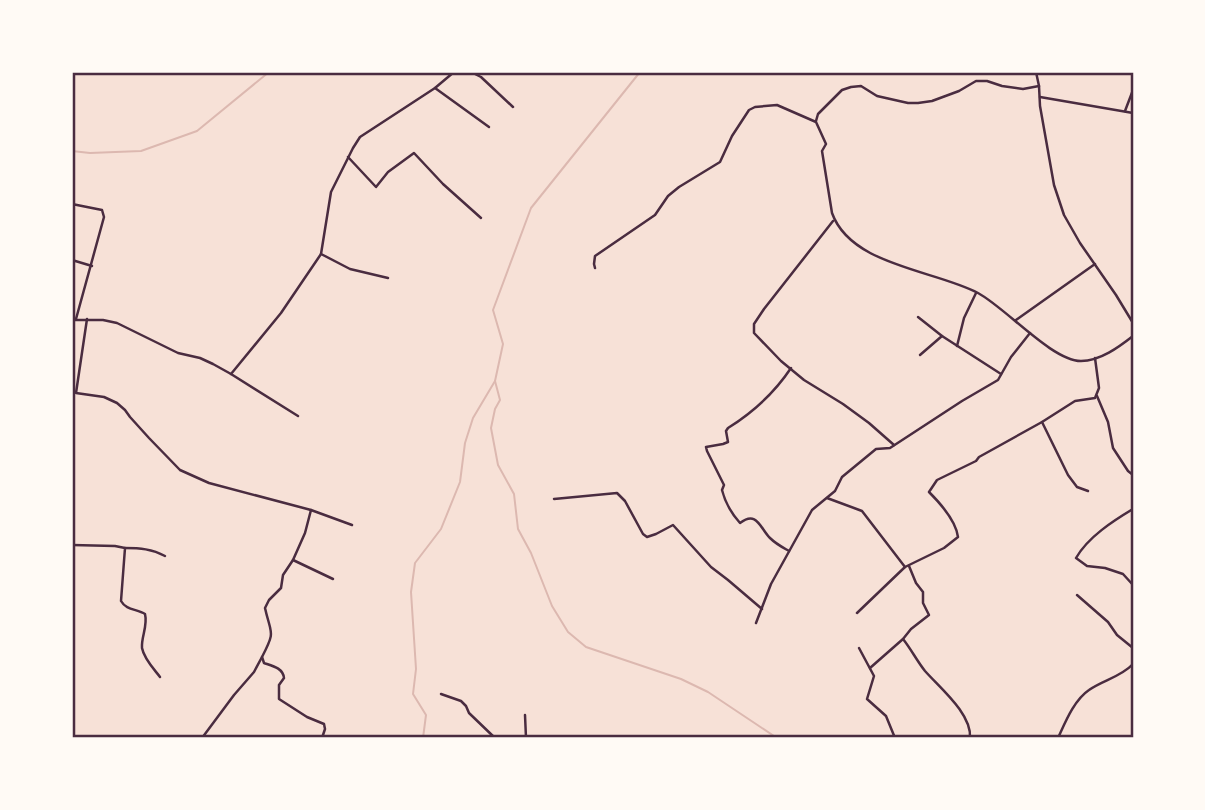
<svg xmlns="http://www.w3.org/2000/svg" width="1205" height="810" viewBox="0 0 1205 810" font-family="'Fira Sans Condensed',sans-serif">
	<rect width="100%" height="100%" fill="#f7e1d7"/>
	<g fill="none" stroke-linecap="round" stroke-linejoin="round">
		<g stroke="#dcb8b0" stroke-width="2">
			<path d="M72 151 90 153 141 151 197 131 269 72"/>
			<path d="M495 381 500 400 495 409 491 428 498 465 514 494 518 529 531 553 552 606 568 632 586 647 681 679 708 692 777 738"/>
			<path d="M423 738 426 715 413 694 416 669 411 592 415 563 441 529 460 482 465 443 473 418 495 381 503 344 493 310 531 208 640 72"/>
		</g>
		<g stroke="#4a2c40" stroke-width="2.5">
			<path d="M471 72 481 77 513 107"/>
			<path d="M1036 72 1039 86 1040 106 1054 185 1064 215 1080 243 1116 295 1133 323"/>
			<path d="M435 88 489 127"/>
			<path d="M1040 97 1133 113"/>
			<path d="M1125 111 1133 90"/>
			<path d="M816 121 818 114 842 90 851 87 861 86 877 96 908 103H918L932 101 959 91 976 81H987L1002 86 1023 89 1039 86"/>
			<path d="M348 157 376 187 388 172 414 153 443 184 481 218"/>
			<path d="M72 204 102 210 104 217 76 319"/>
			<path d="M833 221 764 309 754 324V333L781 361 804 380 843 404 869 423 894 445"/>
			<path d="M321 254 350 269 388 278"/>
			<path d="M72 260 92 266"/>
			<path d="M595 268 594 264 595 256 655 215 668 196 679 187 720 162 732 136 749 110 755 107 777 105 816 122 826 144 822 151 832 213C851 266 935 270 978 293 1006 308 1052 361 1081 361 1100 361 1119 347 1133 336"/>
			<path d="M918 317 942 336 920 355"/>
			<path d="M87 319 76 393 104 397 117 403 125 410 130 417 149 438 180 470 209 483 311 510 352 525"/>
			<path d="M72 320H103L117 323 178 353 200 358 213 364 231 374 298 416"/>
			<path d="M1016 320 1095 264"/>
			<path d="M942 336 1001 374"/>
			<path d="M957 346 964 318 976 293"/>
			<path d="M231 374 281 313 321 254 331 192 353 148 360 137 435 88 454 72"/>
			<path d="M1097 396 1108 422 1113 448 1128 471 1133 475"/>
			<path d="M1042 422 1068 475 1077 487 1088 491"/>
			<path d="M827 498 862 511 905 567"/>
			<path d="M554 499 617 493 625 501 643 534 647 537 656 534 673 525 711 567 728 580 762 609"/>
			<path d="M1133 509C1113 521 1088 537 1076 558L1087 566 1105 568 1123 574 1133 585"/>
			<path d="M311 510 305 533 293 560 283 575 281 588 269 600 265 608C271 635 276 630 262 657L264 663C273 666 283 668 284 678L279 685V699L307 717 324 724 325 729 322 738"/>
			<path d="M72 545 115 546 125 548 121 601C126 610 137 609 145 614 148 626 141 637 142 648 144 659 154 669 160 677"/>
			<path d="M125 548C140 548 152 549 165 556"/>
			<path d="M789 551C782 547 776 544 770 538 760 528 757 510 740 523 731 513 725 502 722 490L724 485 707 451 706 447 723 444 728 442 726 431 728 428C752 413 775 392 791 368"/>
			<path d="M293 560 333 579"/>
			<path d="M1077 595 1108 622 1117 635 1133 648"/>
			<path d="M857 613 905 567 944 548 958 537C956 521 940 503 929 492L937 480 976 461 979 457 1042 422 1075 401 1095 398 1099 388 1095 358"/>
			<path d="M756 623 771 584 812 510 835 491 842 477 876 449 890 448 962 401 998 380 1011 357 1030 333"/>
			<path d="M903 639 911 629 929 615 923 603V592L916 583 909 566"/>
			<path d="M859 648 874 676 867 699 886 716 895 738"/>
			<path d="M870 668 903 639C911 649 917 661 925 671 940 688 972 714 970 738"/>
			<path d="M441 694 461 701 466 706 469 713 495 738"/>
			<path d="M525 715 526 738"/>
			<path d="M202 738 234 695 254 672 262 657"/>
			<path d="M1058 738C1065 723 1074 700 1089 690 1103 680 1121 677 1133 664"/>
		</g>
	</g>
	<rect width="1205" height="810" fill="none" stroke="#fffaf5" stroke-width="147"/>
	<rect x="74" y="74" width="1058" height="662" fill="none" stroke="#4a2c40" stroke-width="2.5"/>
</svg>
